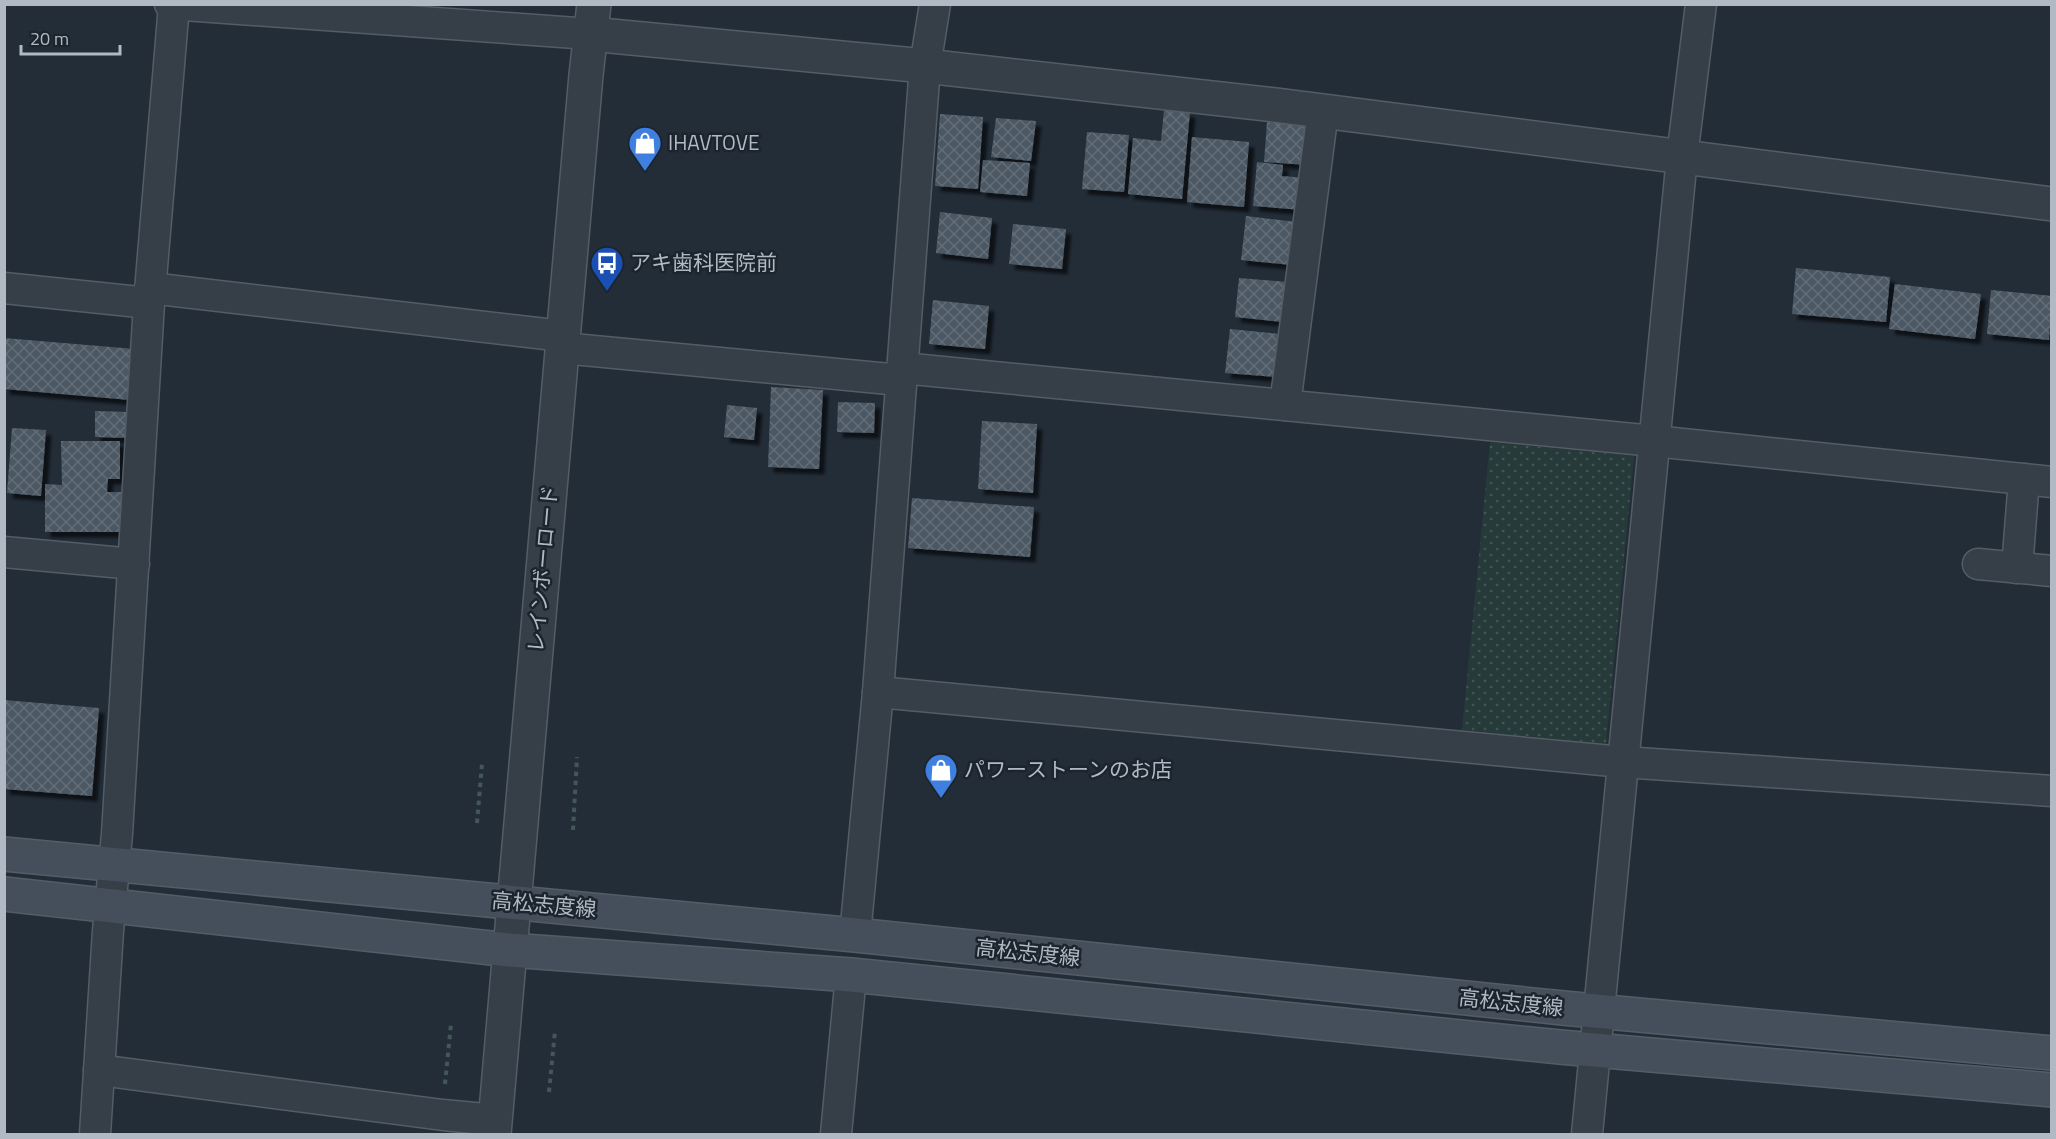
<svg xmlns="http://www.w3.org/2000/svg" width="2056" height="1139" viewBox="0 0 2056 1139" font-family="'Titillium Web','Noto Sans JP',sans-serif">
	<defs>
		<pattern id="park-dots" width="8" height="8" patternUnits="userSpaceOnUse" patternTransform="scale(1.5)"><rect width="8" height="8" fill="#263a3a"/><path d="M2 2h.1M6 6h.1" fill="none" stroke="#435455" stroke-width="1.8" stroke-linecap="round"/></pattern>
		<pattern id="building-cross-hatch" width="8" height="8" patternUnits="userSpaceOnUse" patternTransform="scale(1.5)"><rect width="8" height="8" fill="#4b5863"/><path d="M0 0l8 8M0 8l8-8" fill="none" stroke="#636e78"/></pattern>
		<filter id="shadow"><feDropShadow dx="5.5" dy="5.5" stdDeviation="1.5" flood-color="#0009"/></filter>
	</defs>
	<rect width="100%" height="100%" fill="#232d38"/>
	<path fill="url(#park-dots)" d="M1490 442 1634 456 1606 744 1462 730Z"/>
	<g fill="url(#building-cross-hatch)" filter="url(#shadow)">
		<path d="M1164 110 1190 112 1182 199 1128 194 1133 138 1161 141Z"/>
		<path d="M940 114 983 117 978 189 935 186Z"/>
		<path d="M996 118 1036 121 1031 161 991 157Z"/>
		<path d="M1267 122 1311 125 1308 165 1264 162Z"/>
		<path d="M1087 132 1129 135 1124 192 1082 189Z"/>
		<path d="M1192 137 1249 142 1244 207 1187 202Z"/>
		<path d="M983 160 1030 163 1027 196 980 192Z"/>
		<path d="M1257 162 1283 165 1282 176 1306 178 1303 210 1253 206Z"/>
		<path d="M940 212 992 218 988 259 936 253Z"/>
		<path d="M1246 216 1297 222 1292 265 1241 260Z"/>
		<path d="M1013 224 1066 229 1062 269 1009 264Z"/>
		<path d="M1796 268 1890 277 1886 322 1792 314Z"/>
		<path d="M1239 278 1287 282 1283 322 1235 317Z"/>
		<path d="M1895 284 1981 294 1975 339 1889 329Z"/>
		<path d="M1991 290 2052 296 2049 340 1987 334Z"/>
		<path d="M933 300 989 306 985 349 929 344Z"/>
		<path d="M1230 329 1280 334 1276 377 1225 373Z"/>
		<path d="M4 338 135 349 130 400 4 389Z"/>
		<path d="M771 387 823 390 819 469 768 467Z"/>
		<path d="M838 402 875 403 874 433 837 432Z"/>
		<path d="M727 405 757 408 754 440 724 437Z"/>
		<path d="M95 411 128 412V438L95 437Z"/>
		<path d="M982 421 1037 424 1033 493 978 489Z"/>
		<path d="M12 428 46 430 41 496 7 493Z"/>
		<path d="M61 441H120V479H108L107 492H121V532H45V484L62 485Z"/>
		<path d="M912 498 1034 507 1030 557 908 548Z"/>
		<path d="M4 700 99 708 92 796 4 789Z"/>
	</g>
	<g fill="none" stroke-linecap="round" stroke-linejoin="round">
		<defs>
			<g id="minor">
				<path d="M170 4 590 34"/>
				<path d="M4 288 149 303"/>
				<path d="M150 288 563 336"/>
				<path d="M562 348 900 380"/>
				<path d="M902 368 1654 441 2052 482"/>
				<path d="M1285 405 1323 111"/>
				<path d="M4 552 134 564"/>
				<path d="M1978 564 2052 571"/>
				<path d="M2017 568 2024 479"/>
				<path d="M878 692 1623 762 2052 791"/>
				<path d="M855 935 878 692 925 66 935 4"/>
				<path d="M99 1070 443 1115 495 1120"/>
				<path d="M95 1134 108 931 117 834 149 303 174 5"/>
				<path d="M836 1134 851 975"/>
				<path d="M1587 1134 1682 157 1701 4"/>
			</g>
			<g id="tertiary">
				<path d="M590 34 925 66 1275 105 2052 204"/>
				<path d="M494 1134 586 75 594 4"/>
			</g>
			<g id="secondary">
				<path d="M4 854 855 935 1563 1008 2052 1053"/>
				<path d="M4 894 510 950 851 975 1560 1047 2052 1090"/>
			</g>
		</defs>
		<use href="#minor" stroke="#545d66" stroke-width="33"/>
		<use href="#tertiary" stroke="#545d66" stroke-width="36"/>
		<use href="#secondary" stroke="#545d66" stroke-width="36"/>
		<g stroke="#445758" stroke-width="4" stroke-dasharray="4.5 4.5" stroke-linecap="butt">
			<path d="M477 823 482 764"/>
			<path d="M573 830 577 757"/>
			<path d="M445 1084 451 1024"/>
			<path d="M549 1092 555 1031"/>
		</g>
		<use href="#minor" stroke="#363f48" stroke-width="30"/>
		<use href="#tertiary" stroke="#363f48" stroke-width="33"/>
		<use href="#secondary" stroke="#454f5b" stroke-width="33"/>
	</g>
	<defs>
		<symbol id="shop-pin" viewBox="-11 -11 22 30"><path d="M0 17L-7.5 6A9.5 9.5 0 1 1 7.5 6Z" fill="#3f7fe0" stroke="#1c242d"/><path d="M-5-2.5h2.3a2.7 3.5 0 0 1 5.4 0H5L5.5 6h-11ZM-1.5-2.5h3a1.5 2.3 0 0 0-3 0Z" fill="#fff"/></symbol>
		<symbol id="bus-pin" viewBox="-11 -11 22 30"><path d="M0 17L-7.5 6A9.5 9.5 0 1 1 7.5 6Z" fill="#1a4fb4" stroke="#1c242d"/><path d="M-5-6H5V4H4V6H2V4H-2V6H-4V4H-5ZM-3.5-4V0h7V-4ZM-3.5 1.2v1.5H-2V1.2ZM2 1.2v1.5H3.5V1.2Z" fill="#fff"/></symbol>
	</defs>
	<g fill-rule="evenodd">
		<use href="#shop-pin" x="626" y="124" width="38" height="52"/>
		<use href="#bus-pin" x="588" y="244" width="38" height="52"/>
		<use href="#shop-pin" x="922" y="751" width="38" height="52"/>
	</g>
	<g text-anchor="middle" stroke-width="5" stroke-linejoin="round" paint-order="stroke">
		<g font-size="21" fill="#b1bac4" stroke="#1c242d" text-anchor="start">
			<text x="668" y="150">IHAVTOVE</text>
			<text x="630" y="270">アキ歯科医院前</text>
			<text x="964" y="777">パワーストーンのお店</text>
		</g>
		<g font-size="21" fill="#b1bac4" stroke="#1c242d">
			<text transform="translate(543 569) rotate(-85)" y="7">レインボーロード</text>
			<text transform="translate(544 905) rotate(5)" y="7">高松志度線</text>
			<text transform="translate(1028 953) rotate(6)" y="7">高松志度線</text>
			<text transform="translate(1511 1003) rotate(6)" y="7">高松志度線</text>
		</g>
	</g>
	<rect width="2056" height="1139" fill="none" stroke="#b1bac4" stroke-width="12"/>
	<path d="M21 45v9h99v-9" fill="none" stroke="#b1bac4" stroke-width="3"/>
	<text x="30" y="45" font-size="18" fill="#b1bac4" stroke="#1c242d" stroke-width="4.5" paint-order="stroke">20 m</text>
</svg>
